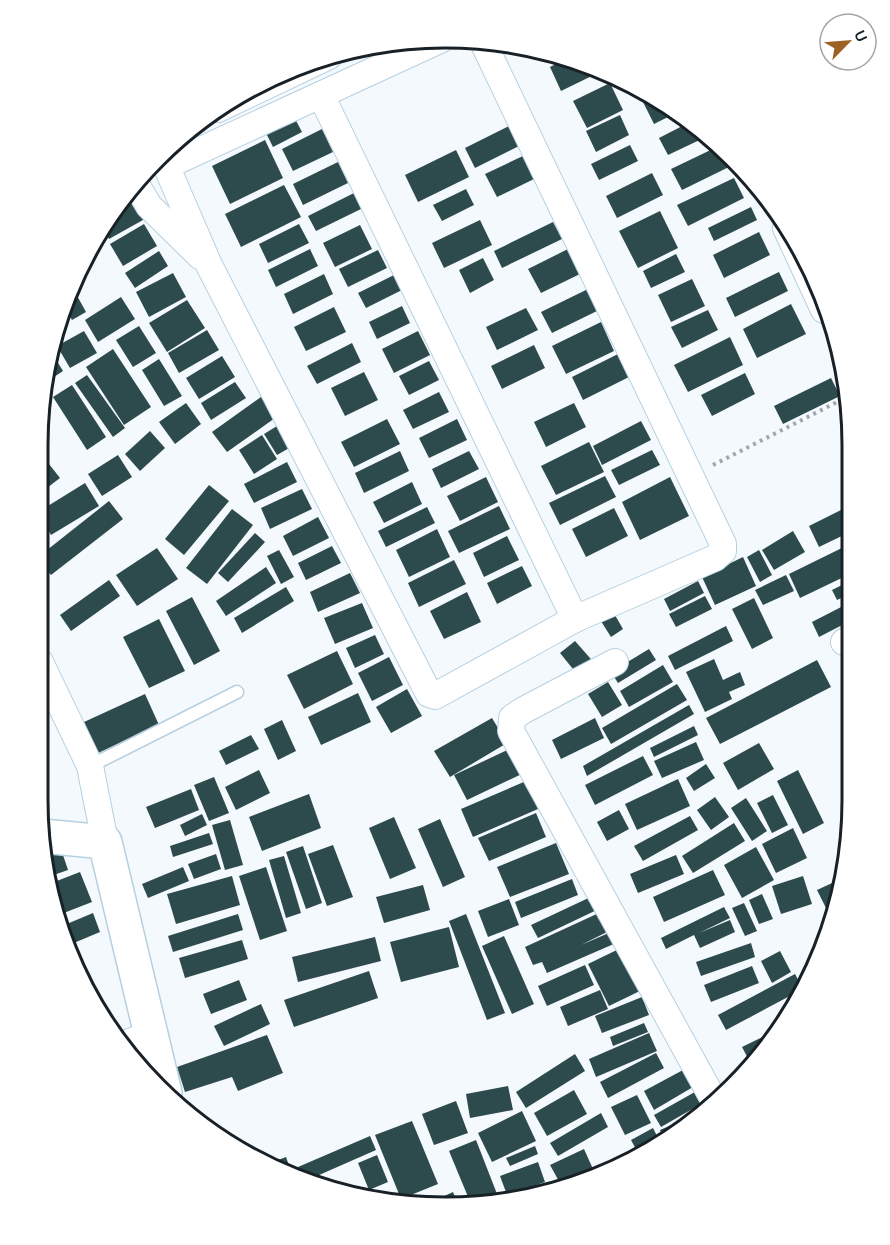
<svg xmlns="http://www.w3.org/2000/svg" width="890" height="1245" viewBox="0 0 890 1245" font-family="Karla,sans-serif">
	<rect width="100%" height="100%" fill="#f4f9fd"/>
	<g fill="#2d4a4d">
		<path d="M545 50 551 51 557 54 548 58Z"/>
		<path d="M568 58 601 70 602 71 561 91 550 67Z"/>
		<path d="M610 83 623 110 587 128 573 101Z"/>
		<path d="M653 97 678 112 654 124 643 102Z"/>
		<path d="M293 115 302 132 273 147 264 129Z"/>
		<path d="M620 115 629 135 596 152 586 131Z"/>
		<path d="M692 121 708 136 668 155 659 138Z"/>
		<path d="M509 126 519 146 475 168 465 148Z"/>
		<path d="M322 129 333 152 293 171 282 149Z"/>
		<path d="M265 140 283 178 230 204 212 166Z"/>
		<path d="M630 145 638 161 599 180 591 164Z"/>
		<path d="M719 146 731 166 682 190 671 169Z"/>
		<path d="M456 150 469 177 418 202 405 175Z"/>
		<path d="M523 156 534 179 497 197 485 174Z"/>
		<path d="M338 162 348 183 303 205 293 184Z"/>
		<path d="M652 173 663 195 617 218 606 196Z"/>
		<path d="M734 178 744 198 688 226 677 205Z"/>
		<path d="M284 185 301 217 241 247 225 214Z"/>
		<path d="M466 189 474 205 442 221 433 205Z"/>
		<path d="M356 192 363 208 316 231 308 216Z"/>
		<path d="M129 196 143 220 109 239 103 228Z"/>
		<path d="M751 207 757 220 714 241 708 228Z"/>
		<path d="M660 211 678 248 638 268 619 231Z"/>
		<path d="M480 220 492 245 444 268 432 243Z"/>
		<path d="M553 222 562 239 502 268 494 251Z"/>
		<path d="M144 224 157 246 123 266 110 244Z"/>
		<path d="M299 224 309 243 268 263 259 244Z"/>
		<path d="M360 225 372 249 335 267 323 243Z"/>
		<path d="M759 232 770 255 724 278 713 255Z"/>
		<path d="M570 248 582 273 541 293 528 269Z"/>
		<path d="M310 249 318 266 276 287 268 270Z"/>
		<path d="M378 250 387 268 348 287 339 269Z"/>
		<path d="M159 251 168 266 135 288 125 273Z"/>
		<path d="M676 254 685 272 651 288 643 271Z"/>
		<path d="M483 258 494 280 470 293 459 270Z"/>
		<path d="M779 272 788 291 735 317 726 298Z"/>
		<path d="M173 273 186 297 149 317 136 292Z"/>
		<path d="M324 274 333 294 293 314 284 294Z"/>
		<path d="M394 275 402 290 366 308 358 293Z"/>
		<path d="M692 279 705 306 671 322 658 295Z"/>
		<path d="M588 289 599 310 552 333 541 312Z"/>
		<path d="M75 292 86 312 72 320 66 310Z"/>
		<path d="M121 297 135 319 98 342 85 320Z"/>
		<path d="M187 300 205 328 167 352 149 323Z"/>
		<path d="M791 304 806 334 757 358 743 329Z"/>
		<path d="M402 306 410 323 377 339 369 322Z"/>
		<path d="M334 307 346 332 306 351 294 327Z"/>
		<path d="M526 308 538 330 497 350 486 327Z"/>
		<path d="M708 310 718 330 682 348 671 327Z"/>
		<path d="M601 322 614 351 566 374 552 346Z"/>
		<path d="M139 326 156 353 133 367 116 340Z"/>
		<path d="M207 330 219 350 179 373 168 353Z"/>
		<path d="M84 331 97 353 70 368 57 346Z"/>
		<path d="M418 331 430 355 394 373 382 349Z"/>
		<path d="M730 337 743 365 688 392 674 365Z"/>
		<path d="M352 343 361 362 317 384 307 366Z"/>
		<path d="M534 345 545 368 502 389 491 366Z"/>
		<path d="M113 349 151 407 124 425 86 367Z"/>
		<path d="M52 353 63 371 45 383V365Z"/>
		<path d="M618 354 629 377 583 400 572 377Z"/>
		<path d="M222 356 235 377 199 399 186 378Z"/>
		<path d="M159 359 182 396 164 406 142 370Z"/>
		<path d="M429 361 439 380 409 395 399 376Z"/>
		<path d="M364 372 378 400 345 416 331 388Z"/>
		<path d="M745 373 755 394 712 416 701 395Z"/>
		<path d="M87 375 125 428 113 437 75 383Z"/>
		<path d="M831 378 840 396 783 424 774 406Z"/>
		<path d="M235 382 246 398 211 420 201 403Z"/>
		<path d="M72 385 106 437 87 450 53 397Z"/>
		<path d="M439 392 449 412 413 429 403 410Z"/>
		<path d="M261 397 275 418 227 452 212 432Z"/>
		<path d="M186 403 201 424 175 444 159 422Z"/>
		<path d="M574 403 586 427 546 447 534 422Z"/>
		<path d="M387 419 400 444 354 467 341 442Z"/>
		<path d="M457 419 467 440 429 458 419 438Z"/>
		<path d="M641 421 651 440 602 465 593 446Z"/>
		<path d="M277 426 291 447 277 455 264 434Z"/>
		<path d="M150 431 165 448 140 471 125 454Z"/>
		<path d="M262 435 277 459 254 474 239 450Z"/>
		<path d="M589 442 604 472 556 495 541 466Z"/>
		<path d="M652 450 660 465 619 485 611 470Z"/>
		<path d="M400 451 409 471 364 493 355 473Z"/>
		<path d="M469 451 479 469 441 488 432 469Z"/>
		<path d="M118 455 132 477 102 496 88 474Z"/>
		<path d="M287 462 297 482 254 503 244 484Z"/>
		<path d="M49 464 60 478 43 491 44 468Z"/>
		<path d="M605 476 616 497 560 525 549 503Z"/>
		<path d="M486 477 498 502 460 521 447 496Z"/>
		<path d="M670 477 689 516 640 540 622 502Z"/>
		<path d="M412 482 422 504 384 523 373 502Z"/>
		<path d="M85 483 99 506 51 535 43 521V509Z"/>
		<path d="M209 485 229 501 184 555 165 539Z"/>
		<path d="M302 489 312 509 270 529 261 508Z"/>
		<path d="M109 501 123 519 51 575 42 564V554Z"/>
		<path d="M499 506 510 529 459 553 448 531Z"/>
		<path d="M849 506 850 532 819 547 809 526Z"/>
		<path d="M427 507 435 523 386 547 378 531Z"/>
		<path d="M614 508 628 536 586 557 572 529Z"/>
		<path d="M232 509 253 525 207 584 186 568Z"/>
		<path d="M318 517 329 538 293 556 283 536Z"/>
		<path d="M437 529 450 557 409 577 396 550Z"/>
		<path d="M793 531 805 552 774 570 762 550Z"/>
		<path d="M255 533 265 542 228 582 218 573Z"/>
		<path d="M507 536 519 560 484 577 473 553Z"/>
		<path d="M850 544V574L800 598 789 574Z"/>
		<path d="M332 546 341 563 306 580 298 563Z"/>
		<path d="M157 548 178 579 137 606 116 575Z"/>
		<path d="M279 550 294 577 281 584 267 556Z"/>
		<path d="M759 550 772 575 760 582 747 557Z"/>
		<path d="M743 557 756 586 715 605 702 577Z"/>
		<path d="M454 560 466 584 419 607 408 583Z"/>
		<path d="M522 566 532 586 497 604 487 583Z"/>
		<path d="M266 567 276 583 226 616 216 601Z"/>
		<path d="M350 573 360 593 318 612 310 592Z"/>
		<path d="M786 575 794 591 763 605 755 590Z"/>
		<path d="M109 580 120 596 71 631 60 615Z"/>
		<path d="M698 581 704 593 670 611 664 599Z"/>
		<path d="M850 581V594L837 600 832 590Z"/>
		<path d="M286 587 294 601 242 633 234 618Z"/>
		<path d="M467 592 481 622 444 639 430 611Z"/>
		<path d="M705 596 712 609 676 627 669 614Z"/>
		<path d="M192 597 220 651 194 665 166 611Z"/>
		<path d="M754 598 773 638 752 649 732 609Z"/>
		<path d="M362 603 373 628 335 644 324 618Z"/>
		<path d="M849 603 850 621 819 637 812 622Z"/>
		<path d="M612 610 623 629 611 637 599 618Z"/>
		<path d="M159 619 185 671 149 688 123 637Z"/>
		<path d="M726 626 733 641 675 670 668 656Z"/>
		<path d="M375 635 384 654 355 668 346 648Z"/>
		<path d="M575 641 597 666 581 679 560 653Z"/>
		<path d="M649 649 656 660 618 683 611 672Z"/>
		<path d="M337 651 353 684 304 709 287 675Z"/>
		<path d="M389 657 403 685 372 701 358 673Z"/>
		<path d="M714 659 723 680 740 672 745 685 729 692 732 699 705 712 686 672Z"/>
		<path d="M817 660 831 687 720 744 706 718Z"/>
		<path d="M663 665 673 682 629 707 620 691Z"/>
		<path d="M608 682 622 705 602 717 588 694Z"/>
		<path d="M677 684 687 700 611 744 602 728Z"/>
		<path d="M407 689 422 716 391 733 376 707Z"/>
		<path d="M358 693 371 722 321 745 308 717Z"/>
		<path d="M145 694 159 725 98 753 84 722Z"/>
		<path d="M689 705 694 714 587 776 583 766Z"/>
		<path d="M851 712V733L843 716Z"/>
		<path d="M492 718 507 743 450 777 434 751Z"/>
		<path d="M595 718 604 738 561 759 552 740Z"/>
		<path d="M282 720 296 751 278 760 264 729Z"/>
		<path d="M694 726 698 735 654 757 650 748Z"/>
		<path d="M251 735 259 749 226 765 219 751Z"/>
		<path d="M696 742 704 760 662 778 654 761Z"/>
		<path d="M759 743 774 769 738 790 723 763Z"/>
		<path d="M514 747 526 772 467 800 454 775Z"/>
		<path d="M643 756 653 775 595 805 585 785Z"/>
		<path d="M706 764 715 778 694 791 686 778Z"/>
		<path d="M259 770 270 793 236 810 225 787Z"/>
		<path d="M798 770 824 823 803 834 777 781Z"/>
		<path d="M214 777 229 813 209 821 194 785Z"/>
		<path d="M678 779 690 806 637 830 625 804Z"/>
		<path d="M526 781 538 809 473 837 461 809Z"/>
		<path d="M191 789 199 810 155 828 146 807Z"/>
		<path d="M309 794 321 828 262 851 249 817Z"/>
		<path d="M773 795 788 825 772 833 757 803Z"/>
		<path d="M715 797 729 817 711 830 697 810Z"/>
		<path d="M746 798 767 831 752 841 731 808Z"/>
		<path d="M619 810 629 829 607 841 597 822Z"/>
		<path d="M536 813 546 837 489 861 478 838Z"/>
		<path d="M202 814 207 825 185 836 180 825Z"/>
		<path d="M690 816 698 830 643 861 634 846Z"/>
		<path d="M394 817 416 868 390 879 369 828Z"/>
		<path d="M440 819 465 877 443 887 418 829Z"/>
		<path d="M230 820 243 865 225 870 212 825Z"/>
		<path d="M734 823 745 841 693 873 682 856Z"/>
		<path d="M793 828 807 858 776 873 762 844Z"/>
		<path d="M209 833 213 844 173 857 170 846Z"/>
		<path d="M556 843 569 874 510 897 497 867Z"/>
		<path d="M333 845 353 897 327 906 308 854Z"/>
		<path d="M303 846 322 903 306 909 286 852Z"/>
		<path d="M756 847 774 880 742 898 724 865Z"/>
		<path d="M61 849 68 870 48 877 45 855Z"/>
		<path d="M216 854 221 869 194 879 188 864Z"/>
		<path d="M676 855 684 874 638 893 630 874Z"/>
		<path d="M284 856 301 913 286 918 269 860Z"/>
		<path d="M183 867 189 881 148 898 142 884Z"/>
		<path d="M266 867 287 931 260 940 239 876Z"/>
		<path d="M713 870 725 895 664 922 653 897Z"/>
		<path d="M80 872 92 902 56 916 51 906 49 884Z"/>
		<path d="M232 876 240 905 176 924 167 894Z"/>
		<path d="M803 876 812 904 781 914 772 886Z"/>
		<path d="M843 878 839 905 827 910 817 890Z"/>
		<path d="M572 879 578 895 521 918 515 902Z"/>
		<path d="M423 885 430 910 384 923 376 897Z"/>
		<path d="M597 894 603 907 538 938 531 925Z"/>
		<path d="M762 894 773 919 759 924 749 900Z"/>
		<path d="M509 899 519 925 488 937 478 911Z"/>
		<path d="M744 903 757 931 745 936 732 908Z"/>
		<path d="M724 907 730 918 699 933 730 920 735 932 700 948 694 935 666 949 661 938Z"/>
		<path d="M601 912 609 931 581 945 611 932 616 943 547 973 542 962 533 965 525 947Z"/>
		<path d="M93 913 100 932 69 945 62 926Z"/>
		<path d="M238 914 243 930 173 952 168 936Z"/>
		<path d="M466 914 505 1013 487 1020 449 921Z"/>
		<path d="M449 927 459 967 401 982 390 942Z"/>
		<path d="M504 936 534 1004 512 1014 482 946Z"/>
		<path d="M375 937 381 961 298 982 292 957Z"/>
		<path d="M242 940 248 959 185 978 179 958Z"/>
		<path d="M751 943 755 957 701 976 696 962Z"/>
		<path d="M625 946 646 988 609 1006 588 964Z"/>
		<path d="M780 951 791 972 772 983 761 961Z"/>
		<path d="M585 965 594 985 547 1006 538 986Z"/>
		<path d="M752 966 759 983 711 1002 704 985Z"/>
		<path d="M369 971 378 998 294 1027 284 1000Z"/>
		<path d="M795 974 803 989 726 1030 718 1015Z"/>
		<path d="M239 980 247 1000 211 1014 203 994Z"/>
		<path d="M600 990 608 1009 568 1026 560 1007Z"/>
		<path d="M642 997 649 1015 602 1033 595 1016Z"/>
		<path d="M261 1004 270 1024 224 1046 214 1026Z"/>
		<path d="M644 1023 648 1032 613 1046 610 1037Z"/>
		<path d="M781 1028 768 1048 752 1066 742 1047Z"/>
		<path d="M649 1033 657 1051 596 1077 589 1059Z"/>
		<path d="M267 1035 283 1073 238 1091 232 1077 185 1092 177 1067Z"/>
		<path d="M656 1053 664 1068 608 1098 600 1082Z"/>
		<path d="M575 1054 585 1071 526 1108 516 1092Z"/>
		<path d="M683 1070 693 1087 654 1110 644 1091Z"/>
		<path d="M508 1086 513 1110 470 1118 466 1094Z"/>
		<path d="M702 1088 708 1100 661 1127 654 1115Z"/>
		<path d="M574 1090 587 1114 547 1136 534 1113Z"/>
		<path d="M637 1095 651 1123 625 1135 611 1107Z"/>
		<path d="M456 1101 468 1133 434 1145 422 1114Z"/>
		<path d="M522 1111 536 1141 492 1162 478 1133Z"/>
		<path d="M704 1111V1112L663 1138 660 1130Z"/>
		<path d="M601 1113 608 1127 558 1156 550 1143Z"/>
		<path d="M412 1121 438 1184 401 1199 375 1135Z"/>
		<path d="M653 1128 659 1140 638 1153 631 1140Z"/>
		<path d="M370 1136 376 1150 310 1179 302 1177 298 1167Z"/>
		<path d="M476 1140 499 1199 487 1204H471L449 1151Z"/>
		<path d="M535 1146 538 1154 510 1166 506 1158Z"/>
		<path d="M584 1149 593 1169 561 1185 550 1165Z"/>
		<path d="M377 1155 388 1182 369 1190 358 1163Z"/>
		<path d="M286 1157 292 1174 265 1165Z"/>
		<path d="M538 1162 545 1182 507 1195 500 1176Z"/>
		<path d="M453 1192 458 1204H427Z"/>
	</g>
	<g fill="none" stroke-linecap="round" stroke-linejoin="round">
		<defs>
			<path id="lane" d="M90 766 237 692"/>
			<g id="street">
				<path d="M321 95 575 619"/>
				<path d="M218 109 329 56"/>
				<path d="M162 156 209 265 429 694 435 696 575 619 715 558 723 551V544L482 40"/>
				<path d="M166 166 442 39"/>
				<path d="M137 186 149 206 200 256"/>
				<path d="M786 228 824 310"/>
				<path d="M844 642 850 638"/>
				<path d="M40 662 90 766 105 842"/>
				<path d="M615 662 522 711 512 718 511 731 716 1104"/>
				<path d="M122 1045 150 1034"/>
			</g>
			<path id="secondary" d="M42 836 105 842 165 1093"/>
		</defs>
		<use href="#lane" stroke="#b7d0e0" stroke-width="15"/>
		<use href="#street" stroke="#b7d0e0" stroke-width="28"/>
		<use href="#secondary" stroke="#b7d0e0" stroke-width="36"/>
		<path stroke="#a1a8ad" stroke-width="4" stroke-dasharray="3 4.5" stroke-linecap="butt" d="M713 465 849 396"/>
		<use href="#lane" stroke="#fff" stroke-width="12"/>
		<use href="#street" stroke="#fff" stroke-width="26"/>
		<use href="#secondary" stroke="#fff" stroke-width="33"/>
	</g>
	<path d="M0 0H890V1245H0ZM445 48H445A397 397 0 0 1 842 445V800A397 397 0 0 1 445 1197H445A397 397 0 0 1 48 800V445A397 397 0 0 1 445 48Z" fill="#fff" fill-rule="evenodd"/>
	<path fill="none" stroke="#182127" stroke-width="3" d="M445 48H445A397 397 0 0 1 842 445V800A397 397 0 0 1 445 1197H445A397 397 0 0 1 48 800V445A397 397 0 0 1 445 48Z"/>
	<g transform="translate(848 42) rotate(65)"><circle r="28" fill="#ffffff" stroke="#a3a6a9" stroke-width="1.5"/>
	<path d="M0-4.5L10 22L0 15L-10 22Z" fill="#9d6123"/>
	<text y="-9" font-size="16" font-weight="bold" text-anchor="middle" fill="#182127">U</text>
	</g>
</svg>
